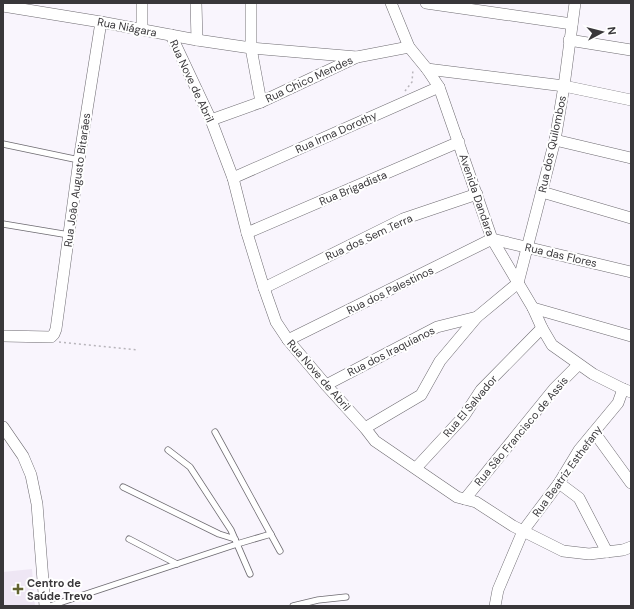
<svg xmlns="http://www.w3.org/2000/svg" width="634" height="609" viewBox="0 0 634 609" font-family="'DM Sans',sans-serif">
	<rect width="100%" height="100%" fill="#f9f5fd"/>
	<path fill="#eee6f4" d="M32 569 35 606H3V572Z"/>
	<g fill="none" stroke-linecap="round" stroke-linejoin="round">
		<defs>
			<g id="service">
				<path d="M3 144 79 160"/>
				<path d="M3 224 69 235"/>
				<path d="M215 432 280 551"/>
				<path d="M123 487 219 534 235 539"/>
				<path d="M129 539 177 564"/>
				<path d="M250 574 237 544 271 534"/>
				<path d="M50 606 237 544 231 530 190 467 168 450"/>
				<path d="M293 606 318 600 346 597"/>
			</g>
			<g id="minor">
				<path d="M196 3 197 40"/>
				<path d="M251 3V48L261 102"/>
				<path d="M391 3 409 47 427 69 439 87 492 239 533 308 542 328 552 345 593 374 623 389 631 392"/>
				<path d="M426 3 572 24"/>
				<path d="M3 6 101 22 197 40 251 48 357 57"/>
				<path d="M142 30V3"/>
				<path d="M171 35 211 120 233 178 247 233 264 288 276 322 288 340 326 385 365 428 375 441 457 497 476 502 513 526 563 551 589 554 623 550 631 547"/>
				<path d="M569 40 631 50"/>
				<path d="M427 69 564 86 631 100"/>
				<path d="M211 120 261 102 357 57 409 47"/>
				<path d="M555 140 631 158"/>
				<path d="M233 178 439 87"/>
				<path d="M542 192 631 218"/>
				<path d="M247 233 459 142"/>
				<path d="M264 288 403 219 477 194"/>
				<path d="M533 308 631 336"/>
				<path d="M3 336 51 337 54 334 56 329 79 160 101 22"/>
				<path d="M288 340 492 239 631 272"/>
				<path d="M326 385 437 327 477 317 518 283 555 140 564 86 575 3"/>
				<path d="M3 427 23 456 31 475 37 504 45 606"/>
				<path d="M365 428 421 395 440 361 477 317"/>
				<path d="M594 432 631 483"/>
				<path d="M416 468 464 416 481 390 542 328"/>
				<path d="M559 483 579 498 607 552"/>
				<path d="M465 499 554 389 578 365"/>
				<path d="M495 606 498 590 523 531 559 483 579 450 618 403 623 389"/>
			</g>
		</defs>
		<use href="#service" stroke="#6e6b71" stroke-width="7"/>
		<use href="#minor" stroke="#6e6b71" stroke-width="12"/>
		<g stroke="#b8b5bb" stroke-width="1.5" stroke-dasharray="2 3" stroke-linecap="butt">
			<path d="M405 91 412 82 413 69"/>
			<path d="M59 342 138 350"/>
		</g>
		<use href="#service" stroke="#fff" stroke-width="5.5"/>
		<use href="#minor" stroke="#fff" stroke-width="11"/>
	</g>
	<path fill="#61622f" stroke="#fff" stroke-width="1.5" d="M16 583h4v4h4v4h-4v4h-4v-4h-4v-4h4z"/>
	<g text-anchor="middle" stroke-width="4" stroke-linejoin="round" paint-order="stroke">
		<g font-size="11" fill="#39373a" stroke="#fff">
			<text transform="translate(127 27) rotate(11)" y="4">Rua Niágara</text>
			<text transform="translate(309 79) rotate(-25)" y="4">Rua Chico Mendes</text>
			<text transform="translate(192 81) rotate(65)" y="4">Rua Nove de Abril</text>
			<text transform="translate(336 132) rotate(-24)" y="4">Rua Irma Dorothy</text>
			<text transform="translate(552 144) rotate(-78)" y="4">Rua dos Quilombos</text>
			<text transform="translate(77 180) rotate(-82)" y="4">Rua João Augusto Bitarães</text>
			<text transform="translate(353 188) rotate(-23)" y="4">Rua Brigadista</text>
			<text transform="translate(477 195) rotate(71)" y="4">Avenida Dandara</text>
			<text transform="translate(369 237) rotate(-25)" y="4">Rua dos Sem Terra</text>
			<text transform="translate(561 255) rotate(13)" y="4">Rua das Flores</text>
			<text transform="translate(390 290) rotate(-26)" y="4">Rua dos Palestinos</text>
			<text transform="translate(391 351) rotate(-27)" y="4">Rua dos Iraquianos</text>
			<text transform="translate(319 375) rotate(49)" y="4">Rua Nove de Abril</text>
			<text transform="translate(470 406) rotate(-50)" y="4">Rua El Salvador</text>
			<text transform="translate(521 431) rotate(-50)" y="4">Rua Sâo Francisco de Assis</text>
			<text transform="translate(567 471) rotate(-54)" y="4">Rua Beatriz Esthefany</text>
		</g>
		<g font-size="11" font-weight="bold" fill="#39373a" stroke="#fff" text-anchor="start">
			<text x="27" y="587">Centro de<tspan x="27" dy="13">Saúde Trevo</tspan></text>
		</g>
	</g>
	<rect width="634" height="609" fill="none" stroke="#39373a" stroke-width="8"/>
	<g transform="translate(602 32) rotate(83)" stroke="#ffffff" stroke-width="3" paint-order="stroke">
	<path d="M0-3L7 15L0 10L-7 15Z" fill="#39373a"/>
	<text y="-6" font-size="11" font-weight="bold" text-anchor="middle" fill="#39373a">N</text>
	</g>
</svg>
